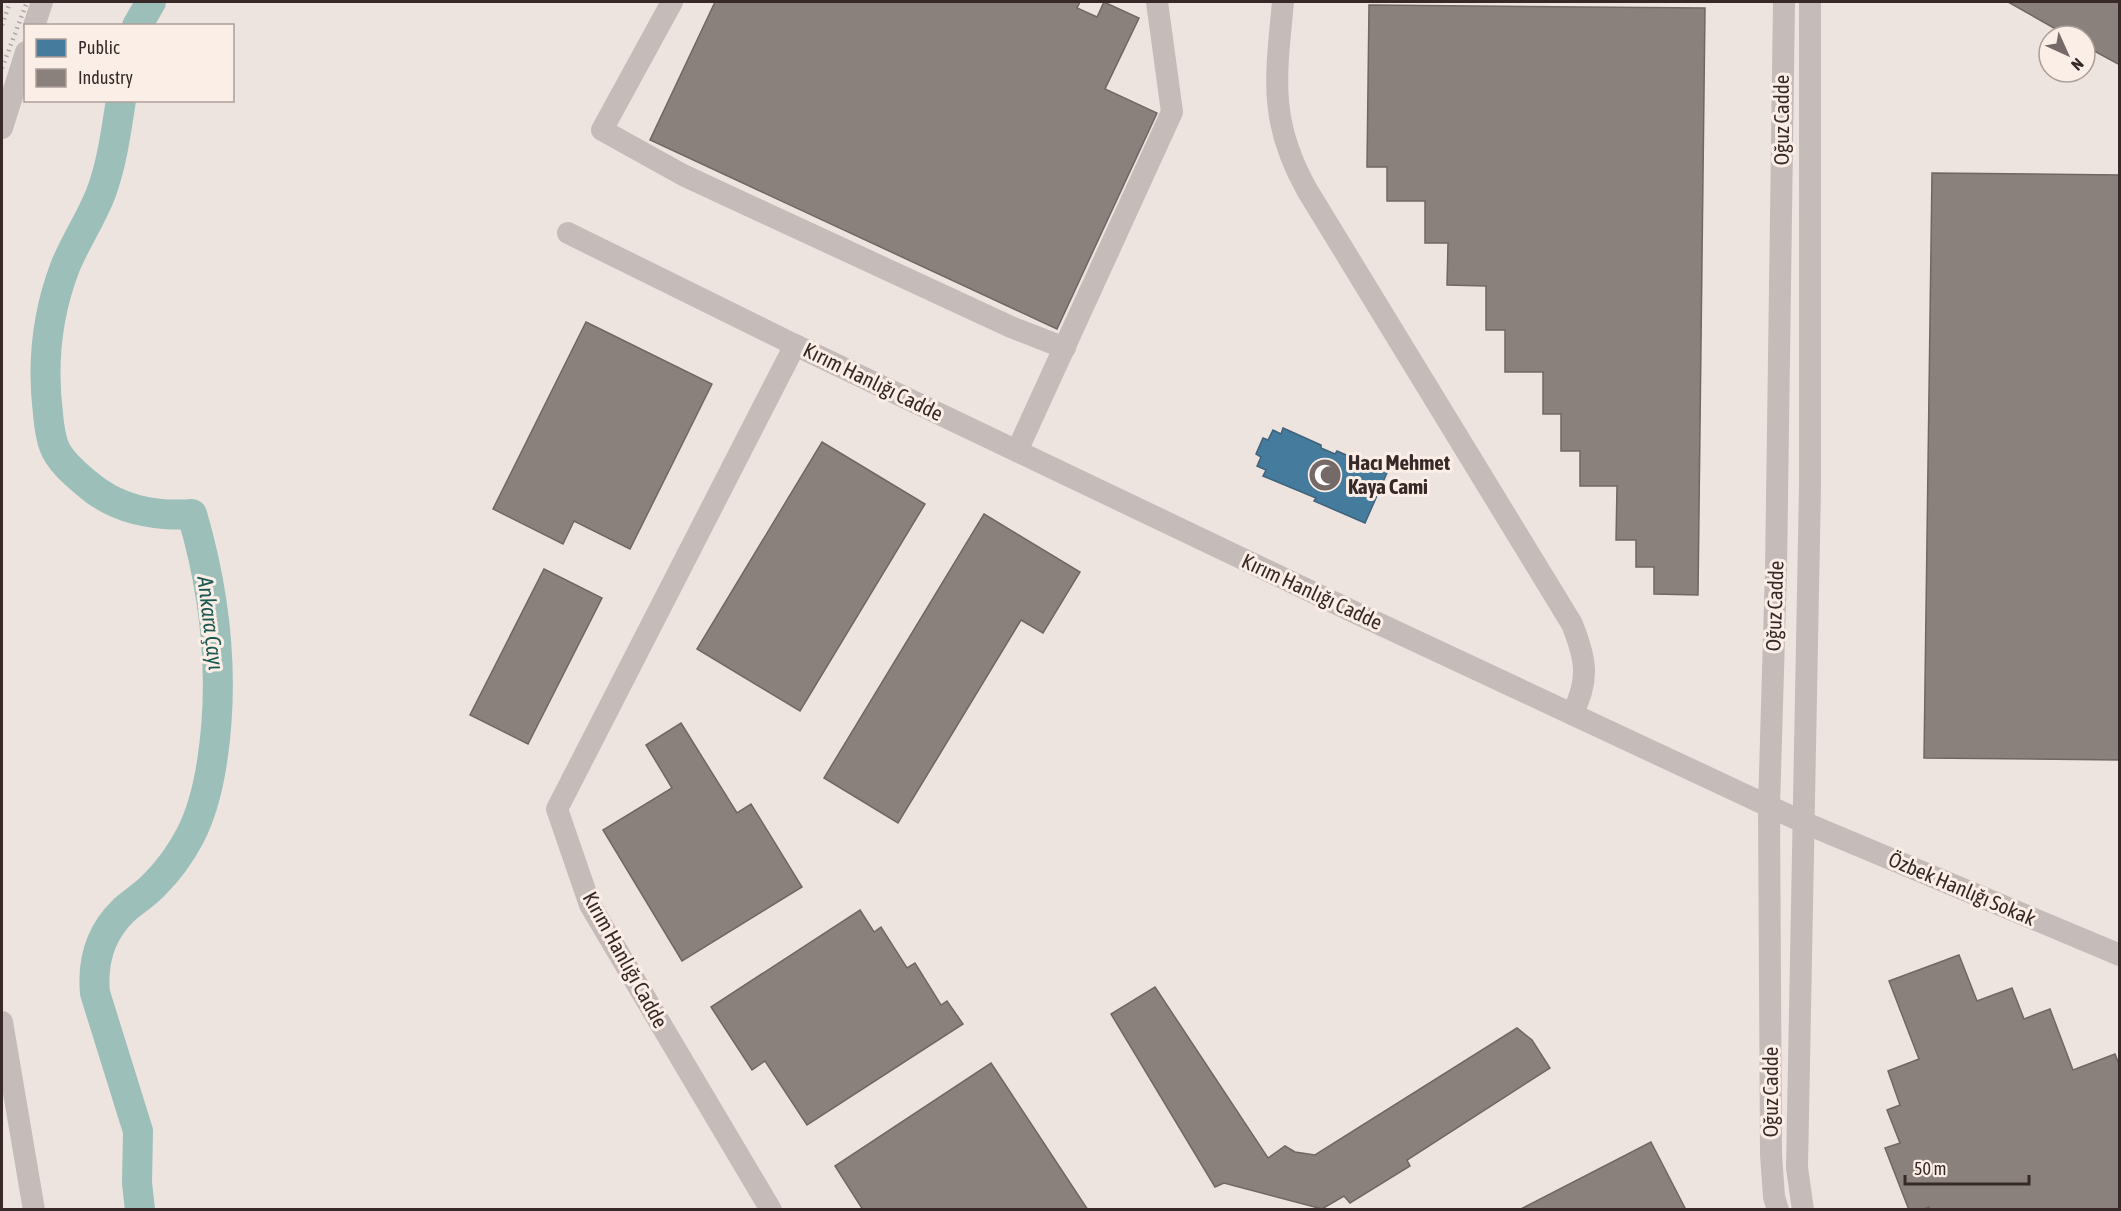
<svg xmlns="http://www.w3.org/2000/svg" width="2121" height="1211" viewBox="0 0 2121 1211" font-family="'Asap Condensed',sans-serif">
	<rect width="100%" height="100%" fill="#ede4e0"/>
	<path fill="#457b9d" stroke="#40627a" stroke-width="1.5" d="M1283 428 1321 445V448L1335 454 1337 451 1387 473 1365 523 1314 501 1316 498 1263 476 1266 470 1257 466 1261 457 1256 454 1263 438 1268 440 1273 430 1281 434Z"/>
	<g fill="#8a817c" stroke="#716762" stroke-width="1.5">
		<path d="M715 2H1080L1077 8 1097 17 1104 2 1139 18 1105 89 1157 113 1057 329 650 140Z"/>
		<path d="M2008 2H2120V65L2085 46V36H2068Z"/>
		<path d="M1369 5 1705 8 1698 595 1654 594V567H1636V540H1616L1617 486H1580V451H1561V414H1543V372H1505V330H1486V286L1447 285 1448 243H1425V201H1387V167H1367Z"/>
		<path d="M1932 173 2120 175V760L1924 758Z"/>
		<path d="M586 322 712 384 630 549 574 521 563 544 493 509Z"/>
		<path d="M822 442 925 504 800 711 697 649Z"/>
		<path d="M984 514 1080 572 1043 633 1021 620 898 823 824 778Z"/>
		<path d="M544 569 602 598 528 744 470 715Z"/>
		<path d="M681 723 737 813 751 804 802 887 682 961 603 830 672 788 646 745Z"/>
		<path d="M860 910 874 932 881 927 907 968 915 963 941 1005 947 1001 963 1024 807 1125 765 1061 752 1070 711 1007Z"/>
		<path d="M1959 955 1977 1001 2012 988 2024 1019 2050 1009 2073 1070 2115 1054 2120 1067V1210H1930L1929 1207 1921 1210H1909L1885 1148 1900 1143 1887 1110 1900 1105 1888 1071 1919 1059 1889 981Z"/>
		<path d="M1155 987 1268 1158 1285 1146 1295 1152 1315 1155 1517 1028 1532 1040 1550 1068 1407 1160 1410 1166 1350 1203 1344 1196 1322 1209 1224 1183 1215 1187 1111 1014Z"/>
		<path d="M991 1063 1088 1210H863L835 1166Z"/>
		<path d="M1651 1142 1686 1210H1519Z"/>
	</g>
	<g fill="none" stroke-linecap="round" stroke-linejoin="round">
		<g stroke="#9cbfb9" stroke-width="30">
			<path d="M137 26 151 2"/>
			<path d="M121 100C116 132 112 163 101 193 91 219 75 242 65 267 47 314 42 365 48 414 49 424 50 436 54 446 59 460 74 473 86 483 115 509 154 517 192 514 216 596 225 678 212 762 208 788 202 813 190 836 181 853 169 870 155 884 146 894 134 901 124 910 100 933 92 961 95 993L138 1131 137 1183 140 1210"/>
		</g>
		<g stroke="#c5bcb9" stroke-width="22">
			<path d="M672 2 602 130 683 175 1011 327 1065 348"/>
			<path d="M1283 2C1276 77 1268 120 1307 190L1572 624C1586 659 1590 680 1572 714"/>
			<path d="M34 26 42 2"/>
			<path d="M2 128 26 52"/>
			<path d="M568 233 795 345"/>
			<path d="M1017 451 1172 112 1157 2"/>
			<path d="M2 1022 34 1210"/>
			<path d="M771 1210 590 905 557 809 795 345 1356 613 1805 823 2120 955"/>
			<path d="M1778 1210 1774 1197 1771 1154 1769 807 1776 570 1784 2"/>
			<path d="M1803 1210 1797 1168 1810 486V2"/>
		</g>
		<g stroke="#ada6a3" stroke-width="4.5" stroke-dasharray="1.5 4.5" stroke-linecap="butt">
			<path d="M2 25 10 2"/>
			<path d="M2 68 27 2"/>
		</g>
	</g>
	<defs>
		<symbol id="mosque-disc" viewBox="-11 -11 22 22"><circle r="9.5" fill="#766a68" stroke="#faeee7"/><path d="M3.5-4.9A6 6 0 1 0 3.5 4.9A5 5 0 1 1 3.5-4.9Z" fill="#fff"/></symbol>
	</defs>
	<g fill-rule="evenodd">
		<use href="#mosque-disc" x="1306" y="456" width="38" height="38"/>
	</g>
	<g text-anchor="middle" stroke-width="6" stroke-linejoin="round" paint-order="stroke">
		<g font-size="21" fill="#362927" stroke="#faeee7">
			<text transform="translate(1782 120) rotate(-90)" y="7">Oğuz Cadde</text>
			<text transform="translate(873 382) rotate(26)" y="7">Kırım Hanlığı Cadde</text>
			<text transform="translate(1312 592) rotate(25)" y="7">Kırım Hanlığı Cadde</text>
			<text transform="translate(1775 606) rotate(-88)" y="7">Oğuz Cadde</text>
			<text transform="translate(1962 889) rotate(23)" y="7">Özbek Hanlığı Sokak</text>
			<text transform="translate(625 960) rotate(61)" y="7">Kırım Hanlığı Cadde</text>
			<text transform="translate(1771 1092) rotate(-90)" y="7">Oğuz Cadde</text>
		</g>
		<g font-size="21" font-weight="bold" fill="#362927" stroke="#faeee7" text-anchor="start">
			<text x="1348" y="470">Hacı Mehmet<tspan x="1348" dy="24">Kaya Cami</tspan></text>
		</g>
		<g font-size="22" font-style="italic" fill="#1c5852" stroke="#faeee7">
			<text transform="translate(211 623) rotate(83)" y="8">Ankara Çayı</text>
		</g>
	</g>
	<rect width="2121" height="1211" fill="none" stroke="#362927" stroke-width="6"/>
	<rect x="24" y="24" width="210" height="78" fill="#faeee7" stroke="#ac9f9a" stroke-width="1.5"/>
	<rect x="36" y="39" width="30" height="18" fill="#457b9d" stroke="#ac9f9a" stroke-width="1.5"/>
	<text x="78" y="54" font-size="18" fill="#362927">Public</text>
	<rect x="36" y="69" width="30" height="18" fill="#8a817c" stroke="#ac9f9a" stroke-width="1.5"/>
	<text x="78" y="84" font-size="18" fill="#362927">Industry</text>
	<g transform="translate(2067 54) rotate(135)"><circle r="28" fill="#faeee7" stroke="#ac9f9a" stroke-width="1.5"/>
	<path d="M0-4.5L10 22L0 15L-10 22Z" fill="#766a68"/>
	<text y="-9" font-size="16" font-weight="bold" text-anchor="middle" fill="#362927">N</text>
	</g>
	<path d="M1905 1175v9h124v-9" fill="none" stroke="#362927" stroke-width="3"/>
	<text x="1914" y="1175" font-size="18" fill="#362927" stroke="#faeee7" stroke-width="4.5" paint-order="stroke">50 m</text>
</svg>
